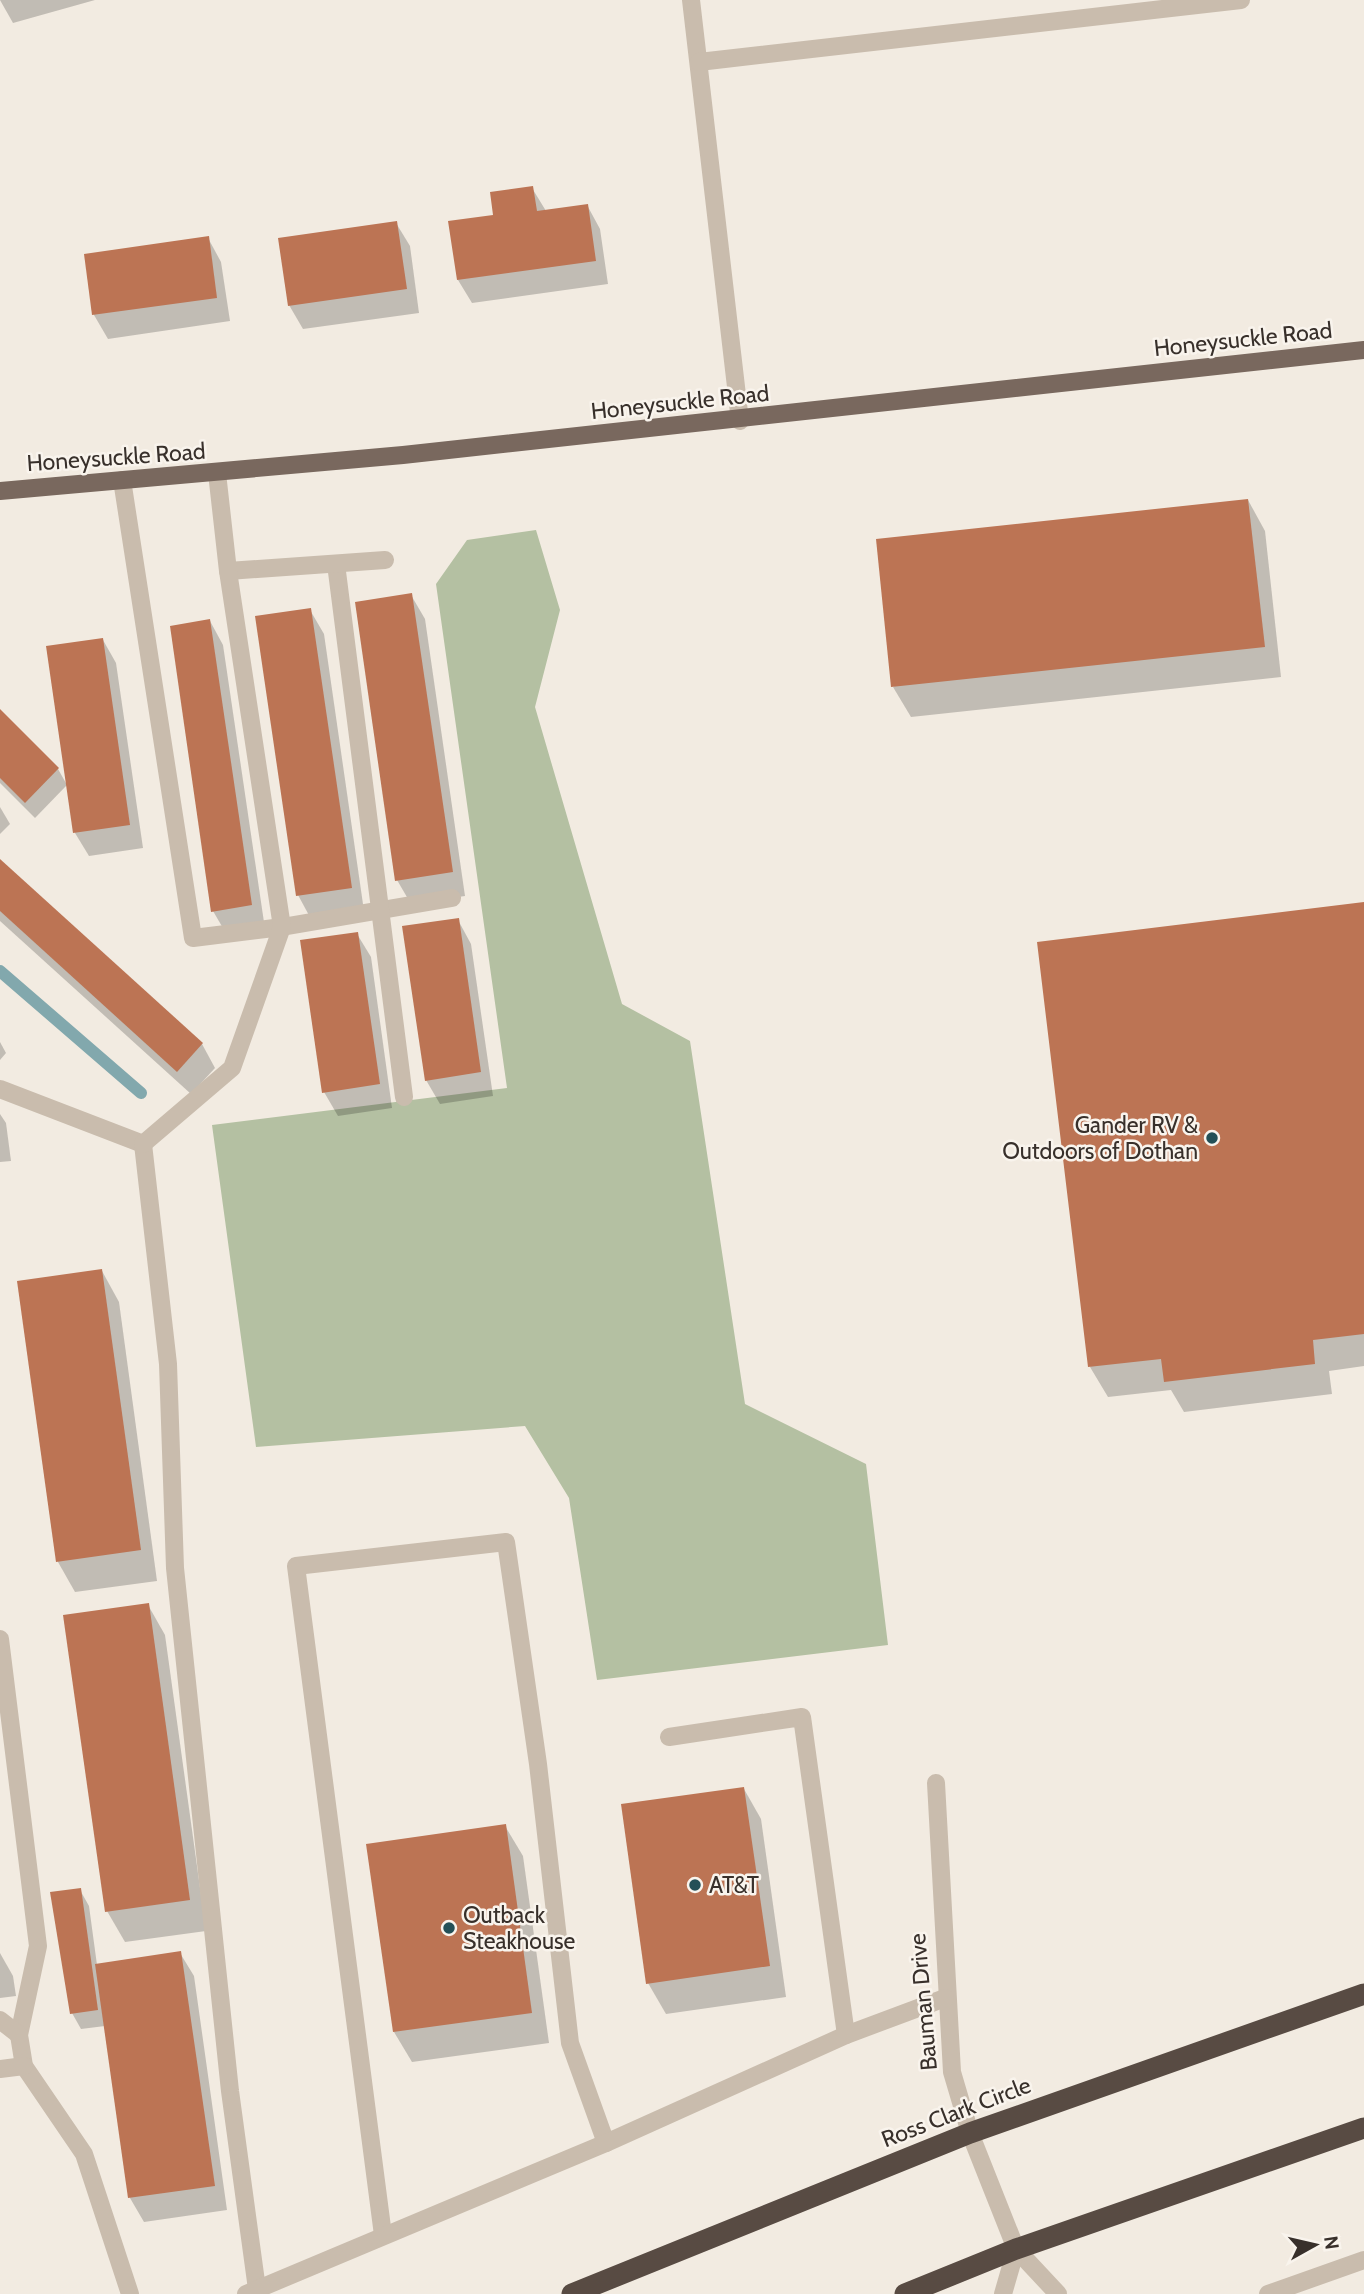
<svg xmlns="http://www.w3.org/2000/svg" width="1364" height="2294" viewBox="0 0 1364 2294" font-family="Cabin,sans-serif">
	<rect width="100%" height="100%" fill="#f2ebe1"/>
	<path fill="#b4c0a2" d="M536 530 560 610 535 707 622 1004 690 1041 745 1404 866 1464 888 1645 597 1680 569 1498 525 1426 256 1447 212 1125 507 1088 436 584 467 540Z"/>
	<g fill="#0003">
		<path d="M0 0H95L13 23Z"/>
		<path d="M532 188 546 211 587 205 600 229 608 284 472 303 458 280 495 216Z"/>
		<path d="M396 223 410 246 419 313 303 329 289 305Z"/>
		<path d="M208 238 221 262 230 321 108 339 94 315 86 255Z"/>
		<path d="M1248 500 1265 531 1281 677 911 717 893 687Z"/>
		<path d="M411 595 425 619 465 896 411 904 397 880Z"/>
		<path d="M310 610 324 634 364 911 311 919 298 895Z"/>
		<path d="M210 621 223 645 265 929 227 935 213 911Z"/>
		<path d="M103 640 116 663 143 848 89 856 75 833Z"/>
		<path d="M0 712 58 769 67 785 35 818 0 783Z"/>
		<path d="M0 807 10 824 0 834Z"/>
		<path d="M0 862 202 1044 215 1068 191 1094 0 921Z"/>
		<path d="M1364 904V1366L1329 1371 1332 1394 1184 1412 1171 1390 1108 1397 1090 1367Z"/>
		<path d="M458 920 471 944 493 1096 440 1104 426 1080Z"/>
		<path d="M357 934 371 957 392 1108 338 1116 324 1092Z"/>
		<path d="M0 1042 6 1053 0 1060Z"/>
		<path d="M0 1114 6 1123 11 1161 0 1162Z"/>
		<path d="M102 1271 119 1302 157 1581 75 1592 58 1562Z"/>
		<path d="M148 1605 165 1635 206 1931 125 1942 107 1911Z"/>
		<path d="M744 1789 761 1819 786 1997 666 2014 648 1983Z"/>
		<path d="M505 1826 523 1856 549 2043 412 2062 394 2032Z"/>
		<path d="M80 1890 89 1906 97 1965 180 1953 194 1976 227 2210 144 2222 130 2198 105 2026 81 2029 72 2013Z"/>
		<path d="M0 1953 13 1976 16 1996 0 1998Z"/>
	</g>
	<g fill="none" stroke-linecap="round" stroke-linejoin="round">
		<path stroke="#82a8ad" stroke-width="12" d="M0 971 141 1093"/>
	</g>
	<g fill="#bc7454">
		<path d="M533 186 537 211 588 204 596 261 457 280 448 221 493 215 490 192Z"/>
		<path d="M397 221 407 289 288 306 278 238Z"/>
		<path d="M209 236 217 298 92 315 84 254Z"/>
		<path d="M1248 499 1265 647 891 687 876 539Z"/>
		<path d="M412 593 453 872 395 881 355 602Z"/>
		<path d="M311 608 352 888 296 896 255 616Z"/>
		<path d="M210 619 252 905 211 912 170 626Z"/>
		<path d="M103 638 130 825 73 833 46 646Z"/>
		<path d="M0 709 59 768 25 803 0 778Z"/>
		<path d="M0 859 203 1043 177 1072 0 911Z"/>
		<path d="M1364 902V1334L1313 1340 1315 1364 1164 1382 1161 1359 1088 1367 1037 942Z"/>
		<path d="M459 918 481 1072 425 1081 402 926Z"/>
		<path d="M358 932 380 1084 322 1093 300 940Z"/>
		<path d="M102 1269 141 1550 56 1562 17 1281Z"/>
		<path d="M149 1603 190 1900 105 1912 63 1615Z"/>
		<path d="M744 1787 770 1966 646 1984 621 1804Z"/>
		<path d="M506 1824 532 2013 393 2032 366 1844Z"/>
		<path d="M81 1888 98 2010 70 2014 50 1892Z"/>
		<path d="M181 1951 215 2186 128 2198 95 1964Z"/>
	</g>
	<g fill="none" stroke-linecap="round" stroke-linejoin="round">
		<g stroke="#c9bcad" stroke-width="18">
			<path d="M691 0 740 421"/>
			<path d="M699 62 1241 0"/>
			<path d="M122 480 193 938 282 927 452 898"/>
			<path d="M336 564 404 1097"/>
			<path d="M228 571 385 560"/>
			<path d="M0 1089 143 1144"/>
			<path d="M143 1144 168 1364 175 1568 230 2091 257 2289"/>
			<path d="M143 1144 232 1068 282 927 228 571 217 473"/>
			<path d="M0 1639 38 1946 19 2035 24 2066 84 2154 130 2294"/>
			<path d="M669 1737 802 1717 846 2035"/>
			<path d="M936 1783 952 2072 970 2133 1016 2249 1058 2294"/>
			<path d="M0 2020 19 2035"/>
			<path d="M0 2069 24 2066"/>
			<path d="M383 2235 296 1566 506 1542 538 1764 570 2043 606 2143"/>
			<path d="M246 2294 606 2143 846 2035 945 1998"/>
			<path d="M1003 2294 1016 2249"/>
			<path d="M1268 2294 1364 2260"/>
		</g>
		<path stroke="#79685e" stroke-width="18" d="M0 491 403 455 1364 350"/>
		<g stroke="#584b43" stroke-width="21">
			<path d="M572 2294 970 2133 1364 1994"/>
			<path d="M905 2294 1016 2249 1364 2128"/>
		</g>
	</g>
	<g fill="#245057" stroke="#f9f4ed" stroke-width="2.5">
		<circle cx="1212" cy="1138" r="7"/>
		<circle cx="695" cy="1885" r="7"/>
		<circle cx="449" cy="1928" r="7"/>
	</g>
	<g text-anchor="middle" stroke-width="5" stroke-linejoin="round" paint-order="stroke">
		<g font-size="23" fill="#38302b" stroke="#f9f4ed">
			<text transform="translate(1243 339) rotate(-6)" y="8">Honeysuckle Road</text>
			<text transform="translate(680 402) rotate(-6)" y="8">Honeysuckle Road</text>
			<text transform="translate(116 457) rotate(-4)" y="8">Honeysuckle Road</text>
			<text transform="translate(923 2002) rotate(-95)" y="8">Bauman Drive</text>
			<text transform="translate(956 2112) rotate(-21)" y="8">Ross Clark Circle</text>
		</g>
		<g font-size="23" fill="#38302b" stroke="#f9f4ed" text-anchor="start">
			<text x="1198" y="1133" text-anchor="end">Gander RV &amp;<tspan x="1198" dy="26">Outdoors of Dothan</tspan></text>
			<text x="709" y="1893">AT&amp;T</text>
			<text x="463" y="1923">Outback<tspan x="463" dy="26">Steakhouse</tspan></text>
		</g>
	</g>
	<g transform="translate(1315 2245) rotate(82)" stroke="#f9f4ed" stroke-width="5" paint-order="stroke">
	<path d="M0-5L12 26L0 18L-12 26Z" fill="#38302b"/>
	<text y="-10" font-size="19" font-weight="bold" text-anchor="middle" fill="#38302b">N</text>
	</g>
</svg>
